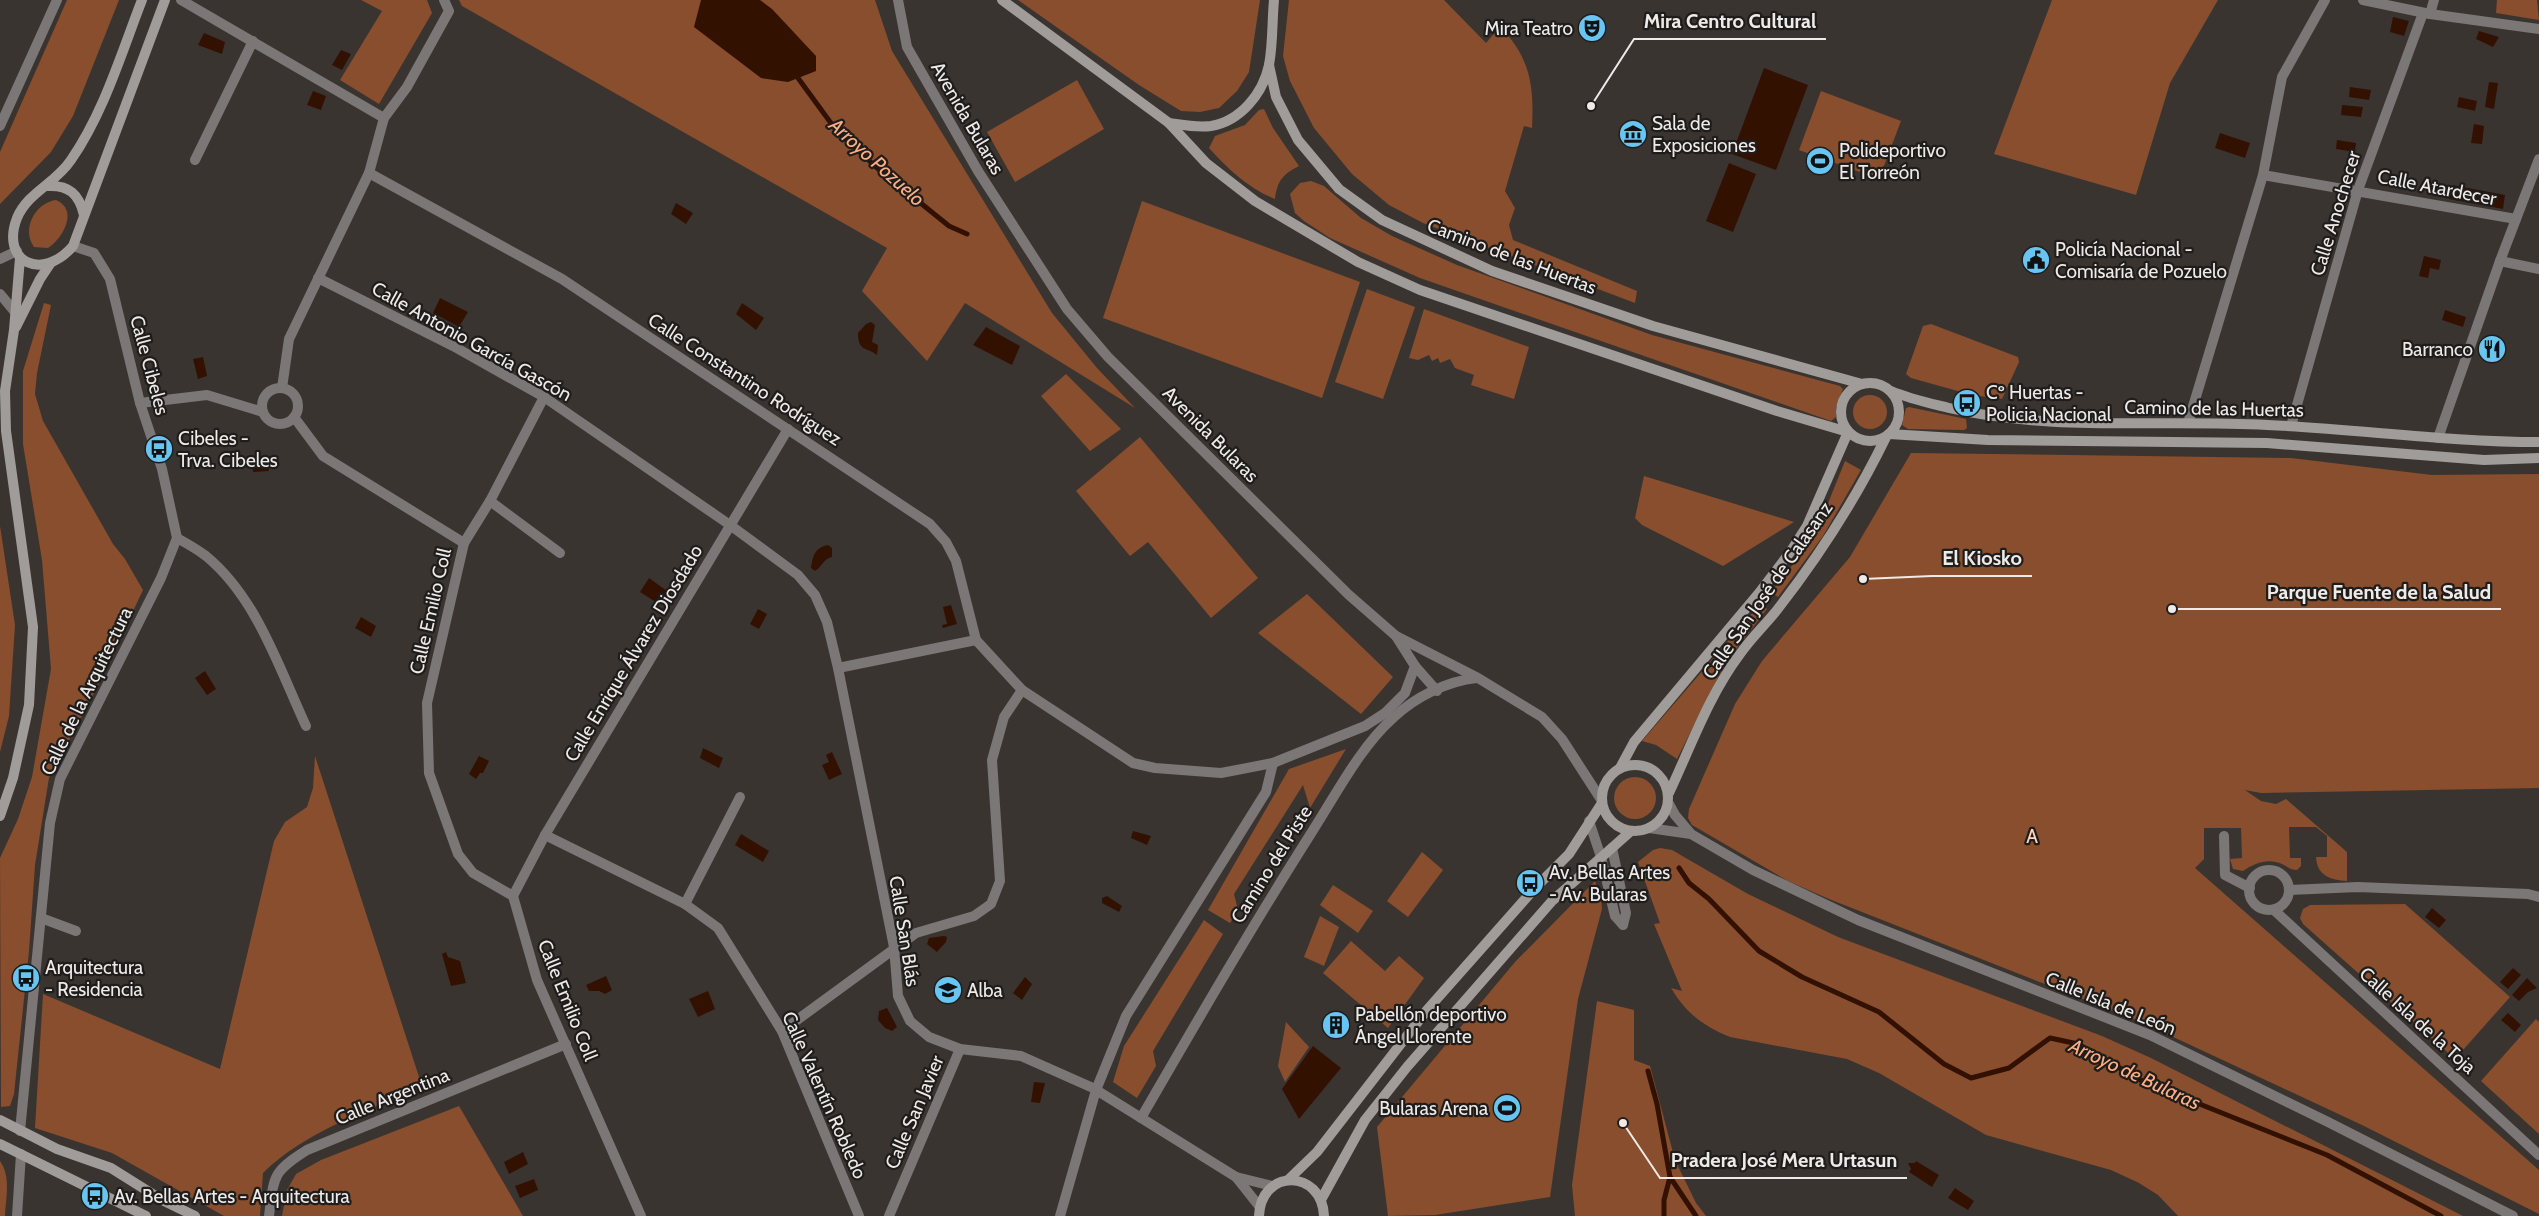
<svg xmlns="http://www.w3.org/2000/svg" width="2539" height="1216" viewBox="0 0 2539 1216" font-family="Cabin,sans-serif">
	<rect width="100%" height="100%" fill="#3a3431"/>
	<g fill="#884e2d">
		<path d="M67 0H119L73 116 51 152 0 204V152Z"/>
		<path d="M361 0H427L432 13 379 104 340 80 382 11Z"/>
		<path d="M459 0H875L892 51 1052 313 1097 368 1135 408 965 303 927 361 862 291 887 248 462 6Z"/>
		<path d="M1018 0H1260L1249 72 1237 91 1219 108 1200 112 1181 111 1139 85Z"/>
		<path d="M1289 0H1444L1486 43 1500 27C1531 58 1534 87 1532 128L1524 126 1505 191 1515 208 1509 225 1513 240 1637 291 1635 303 1423 223 1389 205 1352 174 1314 128 1290 81 1283 56Z"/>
		<path d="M2052 0H2218L2170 83 2136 195 1994 154Z"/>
		<path d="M2497 0H2537L2539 20 2496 13Z"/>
		<path d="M1077 80 1104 129 1015 182 987 132Z"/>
		<path d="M1821 91 1901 121 1879 179 1799 150Z"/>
		<path d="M1264 109 1273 128 1299 166C1283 174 1277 181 1275 199 1249 189 1227 168 1209 148L1215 136 1245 125 1259 110Z"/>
		<path d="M1311 181 1324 186 1361 218 1392 236 1457 265 1652 335 1840 386 1843 389 1836 407V417L1831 421 1420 278 1330 238 1304 221 1295 213 1290 194 1300 183Z"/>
		<path d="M56 200C79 210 63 238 48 248L34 247C21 229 35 203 56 200Z"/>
		<path d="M1142 201 1360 282 1322 398 1103 318Z"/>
		<path d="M1367 289 1415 307 1383 399 1335 382Z"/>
		<path d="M44 303 51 305 37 373 35 394 43 421 113 544 125 559 143 590 98 685 49 778 35 865 29 951 14 1094 10 1106 1 1107 0 858 18 819 32 777 51 669 42 560 23 444V371Z"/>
		<path d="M1424 309 1529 347 1514 399 1471 385 1474 375 1455 368 1450 359 1440 363 1438 358 1432 361 1429 355 1418 360 1409 358Z"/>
		<path d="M1931 324 2018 357 2019 362 2002 399 1972 395 1911 378 1906 374 1923 326Z"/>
		<path d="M1066 374 1121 429 1090 451 1041 396Z"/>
		<circle cx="1870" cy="412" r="17"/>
		<path d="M1909 407 1966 419 1967 428 1964 430 1908 429 1902 425 1906 408Z"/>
		<path d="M1140 437 1258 578 1211 618 1148 542 1130 556 1076 491Z"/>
		<path d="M1911 453 2291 458 2432 475 2539 474V788L2261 793 2245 790 2261 801 2276 804 2286 799 2347 852V881C2331 880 2317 876 2316 857H2327V836L2316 827H2289L2290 858H2301V866L2297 870C2291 870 2288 867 2282 864 2268 858 2255 863 2243 871L2233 869 2230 859 2242 858 2241 828H2204V859L2195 868 2539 1170V1214L2362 1125 2139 1021 1829 899 1788 881 1692 825 1688 818 1689 809 1735 704 1762 661 1850 557Z"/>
		<path d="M1845 461 1861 470 1823 536 1778 597 1771 592 1814 538Z"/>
		<path d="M1644 476 1794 522 1723 566 1642 525 1635 518Z"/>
		<path d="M0 526 15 625 9 716 0 752Z"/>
		<path d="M1307 594 1393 677 1361 714 1258 633Z"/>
		<path d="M1761 603 1767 609 1726 662 1677 759 1656 745 1642 741Z"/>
		<path d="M1346 749 1310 808 1303 785 1234 894 1238 910 1230 923 1208 910 1289 769Z"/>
		<path d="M315 756 422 1086C370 1110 304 1132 263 1173L260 1216H224L112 1153 35 1128 43 994 220 1069 274 841 285 822 307 807 313 788Z"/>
		<circle cx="1635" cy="798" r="21"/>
		<path d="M1660 848 1672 850 1748 894 1838 937 2102 1036 2151 1058 2463 1216H2178L2158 1195 2139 1183 2111 1170 1986 1135 1879 1073 1847 1059 1730 1037C1703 1026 1686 1013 1671 988L1682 991 1654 924 1660 923 1638 862 1653 850Z"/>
		<path d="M1422 852 1443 870 1408 917 1387 901Z"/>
		<path d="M1595 881 1601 898 1602 909 1578 999 1550 1197 1435 1215 1388 1216 1377 1127 1515 962Z"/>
		<path d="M1333 885 1373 911 1358 933 1320 905Z"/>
		<path d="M2405 904 2510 997 2455 1059 2303 924 2300 918 2303 909 2310 905Z"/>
		<path d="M1320 916 1339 927 1324 966 1304 957Z"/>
		<path d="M1204 920 1223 934 1153 1051 1156 1066 1137 1098 1113 1082 1124 1046Z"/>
		<path d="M1351 941 1385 971 1399 956 1424 978 1388 1028 1323 973Z"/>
		<path d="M1597 1001 1634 1010V1060L1650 1066 1675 1160 1696 1203 1706 1216H1575L1572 1185Z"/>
		<path d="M2536 1019 2539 1022V1134L2481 1081Z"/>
		<path d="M1286 1022 1309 1047 1285 1082 1278 1066Z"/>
		<path d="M459 1106 523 1216H282L287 1190 296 1174 321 1160Z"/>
		<path d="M0 1161C11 1176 6 1198 5 1216H0Z"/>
	</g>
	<g fill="#310">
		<path d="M701 0H760L772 9 816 56V71L788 82 761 78 694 27Z"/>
		<path d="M2393 17 2409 21 2404 36 2390 32Z"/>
		<path d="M2479 31 2499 37 2493 47 2476 39Z"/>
		<path d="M204 33 225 42 222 54 198 45Z"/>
		<path d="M341 50 351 54 342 70 332 65Z"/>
		<path d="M1764 68 1808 85 1776 170 1732 154Z"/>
		<path d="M2489 82 2498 83 2494 109 2485 107Z"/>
		<path d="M2350 87 2371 90 2369 100 2349 97Z"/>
		<path d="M313 91 326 96 321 110 307 105Z"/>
		<path d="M2459 97 2477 101 2475 111 2457 107Z"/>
		<path d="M2342 105 2363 107 2361 117 2341 115Z"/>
		<path d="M2474 124 2484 126 2482 144 2471 143Z"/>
		<path d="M2220 133 2250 143 2245 158 2215 148Z"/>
		<path d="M2337 140 2356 143 2355 152 2336 149Z"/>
		<path d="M1729 163 1756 174 1733 232 1706 221Z"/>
		<path d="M2452 185 2505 195 2503 209 2449 199Z"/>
		<path d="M676 203 693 213 686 224 671 214Z"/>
		<path d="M2424 256 2441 260 2439 270 2430 268 2428 278 2419 276Z"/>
		<path d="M440 298 468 312 459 327 433 313Z"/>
		<path d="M742 303 764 318 756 330 736 314Z"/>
		<path d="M2445 310 2466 317 2463 327 2442 320Z"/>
		<path d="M871 322 875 325 872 342 878 345 877 355C867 347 858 352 858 333L866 324Z"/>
		<path d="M986 327 1020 346 1012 365 973 345Z"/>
		<path d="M203 357 207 376 198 379 193 359Z"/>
		<path d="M268 461 269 471 253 472 252 462Z"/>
		<path d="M828 545 832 548V557C823 559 822 567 815 571L811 568C813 556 814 548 828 545Z"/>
		<path d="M649 578 667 591 659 604 640 592Z"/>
		<path d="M951 605 957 624 943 628 942 625 947 624 943 607Z"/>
		<path d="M758 609 767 614 759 629 750 624Z"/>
		<path d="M361 617 376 626 371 637 355 628Z"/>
		<path d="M205 671 216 689 207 695 195 678Z"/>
		<path d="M703 748 723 758 719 768 700 758Z"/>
		<path d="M832 752 842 774 829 780 822 765 829 762 826 755Z"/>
		<path d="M479 756 489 761 483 773H480L476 779 469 774Z"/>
		<path d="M1133 831 1151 836 1147 845 1131 838Z"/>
		<path d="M741 834 769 851 763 862 735 845Z"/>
		<path d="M1107 896 1122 906 1119 912 1102 903V898Z"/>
		<path d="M2432 908 2446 920 2439 928 2425 917Z"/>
		<path d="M944 936 947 937 946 942 937 952 927 944 929 938Z"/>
		<path d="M446 952 448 957 460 961 466 983 451 986 442 954Z"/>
		<path d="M2513 968 2521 975 2508 989 2500 982Z"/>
		<path d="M606 976 612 990 605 994 599 991H589L586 985Z"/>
		<path d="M1025 977 1032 984 1022 1000 1013 993Z"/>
		<path d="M2527 978 2537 988 2528 992 2519 1001 2512 995Z"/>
		<path d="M708 991 715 1009 698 1017 689 999Z"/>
		<path d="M887 1008 897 1027 892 1031 885 1028 878 1020 879 1011Z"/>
		<path d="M2508 1013 2521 1025 2515 1032 2501 1020Z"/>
		<path d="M1313 1046 1341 1068 1299 1119 1282 1089Z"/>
		<path d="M1034 1082 1045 1083 1040 1103 1031 1102Z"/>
		<path d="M523 1152 528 1164 509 1174 504 1162Z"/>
		<path d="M1916 1161 1939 1175 1932 1187 1909 1172 1911 1169 1908 1163H1915Z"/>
		<path d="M534 1179 538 1190 520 1198 515 1186Z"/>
		<path d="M1955 1188 1974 1201 1968 1210 1948 1198Z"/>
	</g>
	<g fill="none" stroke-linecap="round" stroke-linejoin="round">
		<g stroke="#310" stroke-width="5">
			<path d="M798 78 836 130 876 167 949 226 967 234"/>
			<path d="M1679 868 1689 883 1709 899 1759 951 1802 977 1879 1012 1944 1064 1971 1078 2009 1068 2050 1038 2078 1044 2142 1081 2327 1155 2441 1216"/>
			<path d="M1648 1071 1657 1104 1670 1177 1696 1216"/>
			<path d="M1664 1216V1200L1670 1177"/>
		</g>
		<g stroke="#7a7776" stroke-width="10">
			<path d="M181 0 384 118"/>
			<path d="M898 0 907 47 978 171 1067 309 1108 357 1349 595 1396 636 1478 678 1542 717 1562 739 1602 801"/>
			<path d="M2363 0 2430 14 2539 29"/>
			<path d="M2430 14 2434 0"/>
			<path d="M0 126 57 0"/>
			<path d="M195 160 253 41"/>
			<path d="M369 173 562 279 930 524 946 542 956 561 976 640 1022 690 1133 763 1155 768 1221 773 1273 763 1365 726 1385 713 1405 693 1415 666 1396 636"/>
			<path d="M2263 175 2516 219"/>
			<path d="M0 259 17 251"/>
			<path d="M2500 261 2539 269"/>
			<path d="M318 278 453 346 544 397 730 525 798 575 815 595 827 622 838 668 894 947 898 996 910 1021 929 1037 960 1049 1021 1056 1093 1088 1236 1177 1272 1186"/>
			<path d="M0 294 15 312"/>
			<circle cx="280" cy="406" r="18"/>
			<path d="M282 388 289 339 369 173 384 118 407 87 449 11 444 0"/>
			<path d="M544 397 490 501 464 543 427 703 429 773 458 854 473 873 513 896 537 980 641 1216"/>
			<path d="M140 403 207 395 263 412"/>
			<path d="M294 417 323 456 464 543"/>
			<path d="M2188 423 2263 175 2282 77 2325 0"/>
			<path d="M2291 426 2358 190 2423 13"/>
			<path d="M2438 438 2500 261 2539 159"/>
			<path d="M490 501 560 553"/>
			<path d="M177 538C186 543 197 549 206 556 257 598 279 668 306 726"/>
			<path d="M1415 666 1437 691"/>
			<path d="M838 668 976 640"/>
			<path d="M1669 804 1675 815 1691 834 1753 870 1858 920 2150 1035 2328 1122 2513 1216"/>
			<path d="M1589 821 1601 857 1615 916 1623 925"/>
			<path d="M1649 828 1691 834"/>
			<path d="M545 835 685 904 718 928 782 1031 859 1216"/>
			<path d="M2224 836 2225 875 2250 888"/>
			<path d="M1612 848 1626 913 1623 925"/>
			<circle cx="2269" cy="890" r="20"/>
			<path d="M2289 890 2358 887 2528 894 2539 897"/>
			<path d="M513 896 545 835 788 429"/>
			<path d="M685 904 740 797"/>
			<path d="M2274 910 2539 1155"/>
			<path d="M41 918 76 931"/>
			<path d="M782 1031 916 933 974 916 991 904 1000 881 992 760 1004 717 1022 690"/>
			<path d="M1141 1118C1196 1023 1251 928 1310 835 1334 798 1360 747 1393 718 1415 697 1447 681 1477 678"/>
			<path d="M20 1131 50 823 60 779 161 578 177 538 162 469 140 403 110 279 94 253 73 246"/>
			<path d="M1236 1177 1259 1206"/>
			<path d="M17 1216 21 1154"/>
			<path d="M269 1216C274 1176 272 1172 307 1150L566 1044"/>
			<path d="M889 1216 960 1049"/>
			<path d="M1060 1216 1096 1090 1126 1016 1266 792 1273 763"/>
		</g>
		<g stroke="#a09c99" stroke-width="10">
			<path d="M142 0C121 54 104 112 71 160 55 184 28 192 17 218 0 262 42 282 73 246L165 0"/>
			<path d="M1002 0 1169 123 1206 163 1255 201 1358 262 1420 290 1777 411 1848 432"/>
			<path d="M1269 65 1276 97 1298 140 1339 189 1382 220 1492 271 1653 326 1862 384"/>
			<path d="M1169 123C1183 125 1197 128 1211 126 1241 121 1263 93 1269 65 1273 44 1272 21 1274 0"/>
			<path d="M48 186C69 185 79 194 84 215"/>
			<path d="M16 327 40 279 50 264"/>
			<circle cx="1870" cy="412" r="29"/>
			<path d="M1891 391C1910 399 1929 403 1949 408 2053 432 2161 419 2267 425 2358 429 2448 442 2539 442"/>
			<path d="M1889 434 1988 440 2267 443 2484 460 2539 458"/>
			<circle cx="1635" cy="798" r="33"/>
			<path d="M1620 768 1634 742 1759 593 1791 551 1807 526 1848 432"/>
			<path d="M1669 793C1691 746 1709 695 1740 654 1751 638 1765 625 1777 610 1819 556 1856 499 1886 437"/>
			<path d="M0 816 13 778 29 705 33 627 6 431 5 391 14 330 20 258"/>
			<path d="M0 1120 57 1149 111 1168 162 1200 195 1216"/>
			<path d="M0 1144 146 1216"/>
			<path d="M1289 1179 1317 1152 1427 1010 1535 888 1569 854 1602 803"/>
			<path d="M1322 1198 1365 1120 1407 1067 1552 901 1631 831"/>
			<path d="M1259 1216C1261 1168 1322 1169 1324 1216"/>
		</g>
	</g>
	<defs>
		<symbol id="theatre-disc" viewBox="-11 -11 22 22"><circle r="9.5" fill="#68c4f0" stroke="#1f1d1b"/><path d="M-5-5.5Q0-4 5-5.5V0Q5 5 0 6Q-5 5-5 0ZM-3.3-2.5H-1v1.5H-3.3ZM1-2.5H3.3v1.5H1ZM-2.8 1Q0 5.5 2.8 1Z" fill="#111"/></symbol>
		<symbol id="museum-disc" viewBox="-11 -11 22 22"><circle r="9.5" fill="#68c4f0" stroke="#1f1d1b"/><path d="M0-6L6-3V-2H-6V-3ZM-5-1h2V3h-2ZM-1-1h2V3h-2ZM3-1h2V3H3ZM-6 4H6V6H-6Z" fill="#111"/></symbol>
		<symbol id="stadium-disc" viewBox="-11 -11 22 22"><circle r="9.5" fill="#68c4f0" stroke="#1f1d1b"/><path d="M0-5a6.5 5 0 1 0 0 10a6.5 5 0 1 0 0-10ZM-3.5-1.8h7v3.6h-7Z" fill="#111"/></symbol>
		<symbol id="civic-disc" viewBox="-11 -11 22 22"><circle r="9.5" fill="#68c4f0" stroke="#1f1d1b"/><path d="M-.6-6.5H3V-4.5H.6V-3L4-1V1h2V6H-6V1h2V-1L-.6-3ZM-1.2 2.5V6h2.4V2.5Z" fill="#111"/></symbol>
		<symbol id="restaurant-disc" viewBox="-11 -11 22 22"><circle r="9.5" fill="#68c4f0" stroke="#1f1d1b"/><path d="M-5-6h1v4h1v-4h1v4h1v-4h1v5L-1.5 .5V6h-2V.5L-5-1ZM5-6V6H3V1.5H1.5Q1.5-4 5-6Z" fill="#111"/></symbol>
		<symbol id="bus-disc" viewBox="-11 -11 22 22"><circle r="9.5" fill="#68c4f0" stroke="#1f1d1b"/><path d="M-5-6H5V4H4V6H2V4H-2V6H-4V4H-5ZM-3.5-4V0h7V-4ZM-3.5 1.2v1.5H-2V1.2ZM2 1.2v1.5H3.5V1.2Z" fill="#111"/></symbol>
		<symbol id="school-disc" viewBox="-11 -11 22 22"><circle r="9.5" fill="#68c4f0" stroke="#1f1d1b"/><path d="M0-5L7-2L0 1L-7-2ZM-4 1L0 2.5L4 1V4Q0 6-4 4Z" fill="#111"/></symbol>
		<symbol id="building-disc" viewBox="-11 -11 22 22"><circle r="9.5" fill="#68c4f0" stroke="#1f1d1b"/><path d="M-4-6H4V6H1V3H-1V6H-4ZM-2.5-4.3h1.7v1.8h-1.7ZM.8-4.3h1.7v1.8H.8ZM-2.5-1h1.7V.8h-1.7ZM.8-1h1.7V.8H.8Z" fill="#111"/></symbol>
	</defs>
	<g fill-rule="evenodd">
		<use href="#theatre-disc" x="1576" y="12" width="32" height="32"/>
		<use href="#museum-disc" x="1617" y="118" width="32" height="32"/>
		<use href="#stadium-disc" x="1804" y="145" width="32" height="32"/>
		<use href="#civic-disc" x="2020" y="244" width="32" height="32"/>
		<use href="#restaurant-disc" x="2476" y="333" width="32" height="32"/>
		<use href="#bus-disc" x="1951" y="387" width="32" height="32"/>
		<use href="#bus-disc" x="143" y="433" width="32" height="32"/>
		<use href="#bus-disc" x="1514" y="867" width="32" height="32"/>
		<use href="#bus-disc" x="10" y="962" width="32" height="32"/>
		<use href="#school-disc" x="932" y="974" width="32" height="32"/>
		<use href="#building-disc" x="1320" y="1009" width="32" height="32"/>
		<use href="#stadium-disc" x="1491" y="1092" width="32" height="32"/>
		<use href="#bus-disc" x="79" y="1180" width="32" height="32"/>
	</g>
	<g text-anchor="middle" stroke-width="4.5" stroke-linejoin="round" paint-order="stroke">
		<g font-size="19" fill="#eeeae8" stroke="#1f1d1b" text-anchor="start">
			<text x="1573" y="35" text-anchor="end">Mira Teatro</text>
			<text x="1652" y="130">Sala de<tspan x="1652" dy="22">Exposiciones</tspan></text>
			<text x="1839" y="157">Polideportivo<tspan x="1839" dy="22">El Torreón</tspan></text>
			<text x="2055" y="256">Policía Nacional -<tspan x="2055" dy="22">Comisaría de Pozuelo</tspan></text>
			<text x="2473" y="356" text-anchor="end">Barranco</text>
			<text x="1986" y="399">Cº Huertas -<tspan x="1986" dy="22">Policia Nacional</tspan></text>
			<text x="178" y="445">Cibeles -<tspan x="178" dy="22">Trva. Cibeles</tspan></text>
			<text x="1549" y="879">Av. Bellas Artes<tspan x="1549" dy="22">- Av. Bularas</tspan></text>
			<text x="45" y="974">Arquitectura<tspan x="45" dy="22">- Residencia</tspan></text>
			<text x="967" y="997">Alba</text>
			<text x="1355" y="1021">Pabellón deportivo<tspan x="1355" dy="22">Ángel Llorente</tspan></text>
			<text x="1488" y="1115" text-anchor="end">Bularas Arena</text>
			<text x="114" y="1203">Av. Bellas Artes - Arquitectura</text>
		</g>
		<g font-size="19" fill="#eeeae8" stroke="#1f1d1b">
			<text transform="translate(968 118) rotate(60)" y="7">Avenida Bularas</text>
			<text transform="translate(2437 187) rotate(11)" y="7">Calle Atardecer</text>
			<text transform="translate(2335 213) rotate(-73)" y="7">Calle Anochecer</text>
			<text transform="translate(1512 256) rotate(21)" y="7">Camino de las Huertas</text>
			<text transform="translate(472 341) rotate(29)" y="7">Calle Antonio García Gascón</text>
			<text transform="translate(150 365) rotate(75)" y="7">Calle Cibeles</text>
			<text transform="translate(745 379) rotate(33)" y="7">Calle Constantino Rodríguez</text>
			<text transform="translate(2214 408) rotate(1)" y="7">Camino de las Huertas</text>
			<text transform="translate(1211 434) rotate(45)" y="7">Avenida Bularas</text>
			<text transform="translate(1767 590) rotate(-55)" y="7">Calle San José de Calasanz</text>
			<text transform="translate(430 611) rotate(-77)" y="7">Calle Emilio Coll</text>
			<text transform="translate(633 653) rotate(-59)" y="7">Calle Enrique Álvarez Diosdado</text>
			<text transform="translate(86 691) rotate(-64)" y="7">Calle de la Arquitectura</text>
			<text transform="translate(1271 864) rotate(-58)" y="7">Camino del Piste</text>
			<text transform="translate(905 931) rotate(81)" y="7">Calle San Blás</text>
			<text transform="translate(568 1000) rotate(68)" y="7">Calle Emilio Coll</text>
			<text transform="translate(2111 1003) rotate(22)" y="7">Calle Isla de León</text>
			<text transform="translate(2418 1020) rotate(42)" y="7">Calle Isla de la Toja</text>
			<text transform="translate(825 1095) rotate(66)" y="7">Calle Valentín Robledo</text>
			<text transform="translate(392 1096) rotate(-22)" y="7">Calle Argentina</text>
			<text transform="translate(914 1112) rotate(-67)" y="7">Calle San Javier</text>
		</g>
		<g font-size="19" fill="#fed5c0" stroke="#1f1d1b">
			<text x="2032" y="843">A</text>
		</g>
		<g font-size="20" font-style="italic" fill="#fdae84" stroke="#1f1d1b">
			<text transform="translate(877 162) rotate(42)" y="7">Arroyo Pozuelo</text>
			<text transform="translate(2135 1074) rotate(25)" y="7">Arroyo de Bularas</text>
		</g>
	</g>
	<path fill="none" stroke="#eeeae8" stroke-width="2" d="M1591 106L1634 39H1826M1863 579L1932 576H2032M2172 609L2256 609H2501M1623 1123L1660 1178H1907"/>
	<g fill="#eeeae8" stroke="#1f1d1b" stroke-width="2">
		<circle cx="1591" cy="106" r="5"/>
		<circle cx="1863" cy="579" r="5"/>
		<circle cx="2172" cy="609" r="5"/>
		<circle cx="1623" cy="1123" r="5"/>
	</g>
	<g font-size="20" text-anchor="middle" font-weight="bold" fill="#eeeae8" stroke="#1f1d1b" stroke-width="4.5" stroke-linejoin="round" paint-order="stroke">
		<text x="1730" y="28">Mira Centro Cultural</text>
		<text x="1982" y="565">El Kiosko</text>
		<text x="2379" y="599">Parque Fuente de la Salud</text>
		<text x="1784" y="1167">Pradera José Mera Urtasun</text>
	</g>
</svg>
